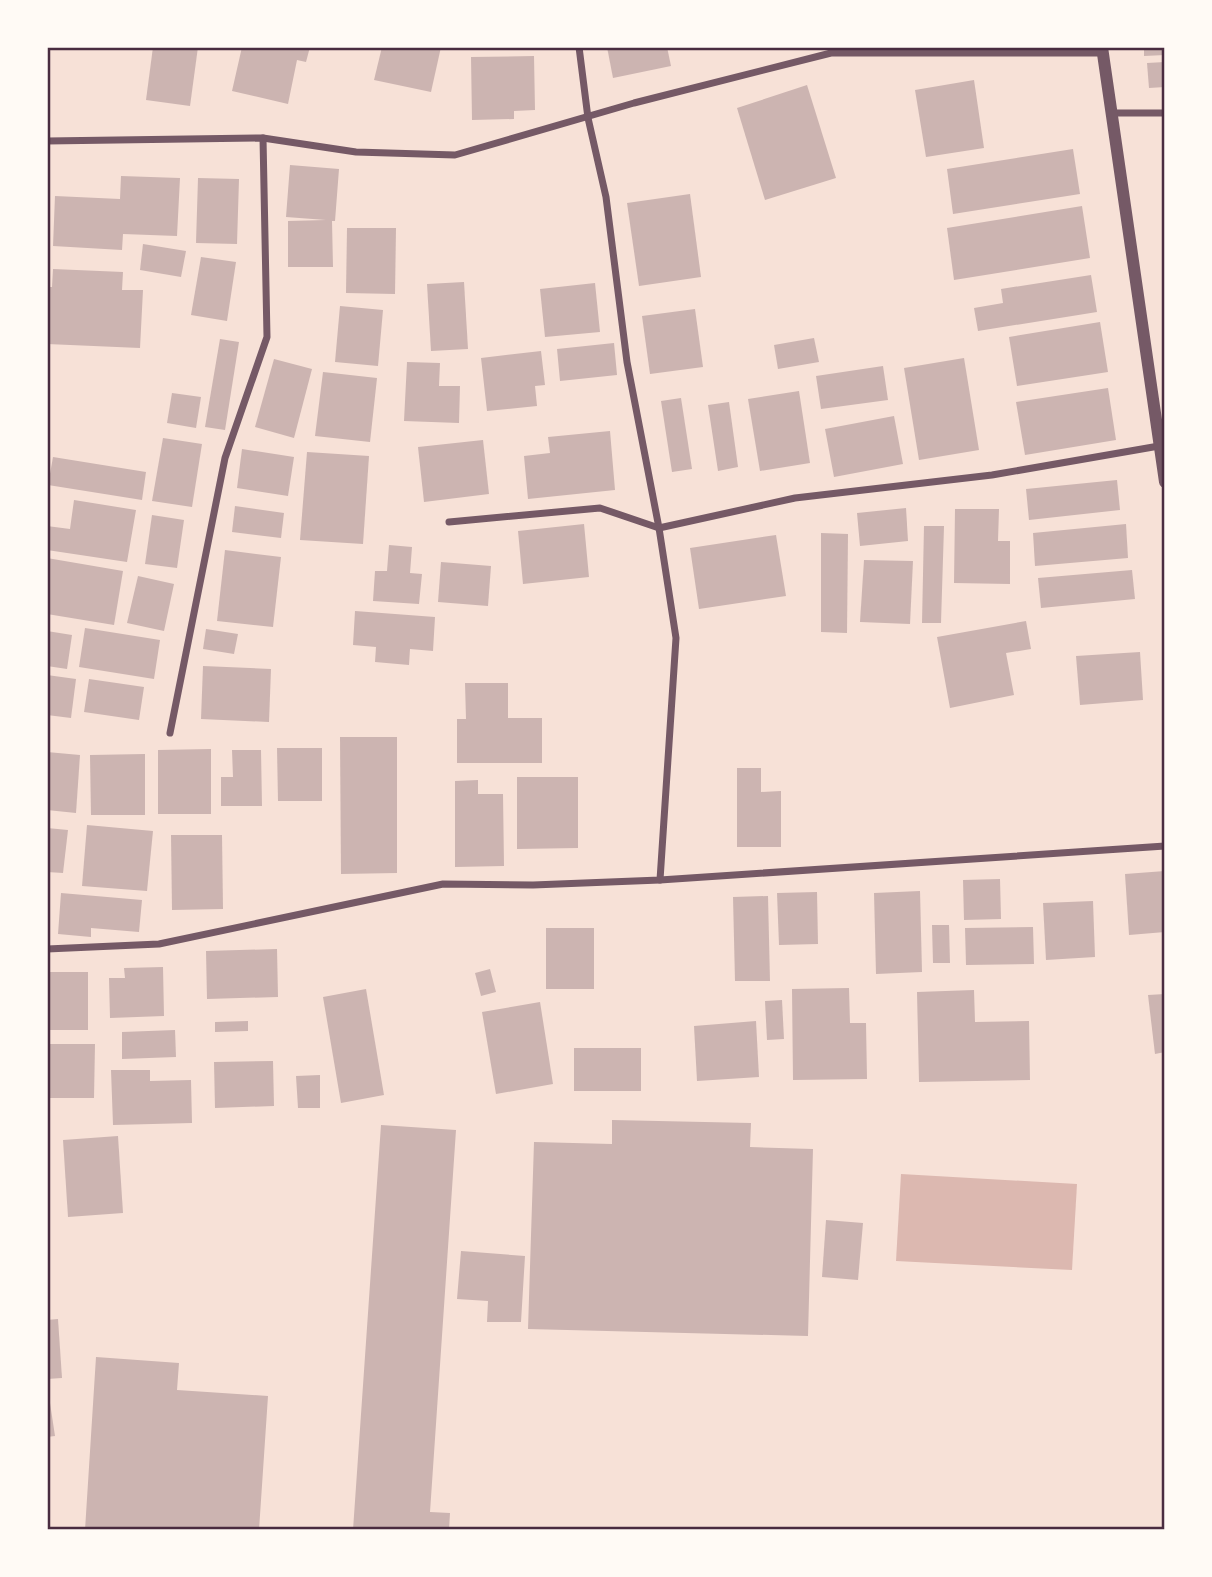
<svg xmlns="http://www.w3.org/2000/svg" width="1212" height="1577" viewBox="0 0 1212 1577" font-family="'Source Sans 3',sans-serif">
	<rect width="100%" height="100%" fill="#f7e1d7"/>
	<path fill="#dcb8b0" d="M901 1174 1077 1184 1072 1270 896 1261Z"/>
	<g fill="#ccb4b1">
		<path d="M153 47H198L190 106 146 100Z"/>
		<path d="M242 47H310L306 62 297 60 288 104 232 91Z"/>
		<path d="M382 47H441L431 92 374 80Z"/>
		<path d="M607 47H667L671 66 613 78Z"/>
		<path d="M1144 47H1165V55L1144 56Z"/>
		<path d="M534 56 535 110 514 111V119L472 120 471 57Z"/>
		<path d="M1165 62V87L1149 88 1147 63Z"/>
		<path d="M974 80 984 148 926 157 915 90Z"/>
		<path d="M807 85 836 178 765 200 737 108Z"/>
		<path d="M1073 149 1080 194 953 214 947 169Z"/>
		<path d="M290 165 339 169 335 221H332L333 267H288V221L326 220 286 217Z"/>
		<path d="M121 176 180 178 177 236 123 234 122 250 53 246 55 196 120 199Z"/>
		<path d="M198 178 239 179 237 244 196 243Z"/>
		<path d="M690 194 701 277 639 286 627 203Z"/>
		<path d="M1082 206 1090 258 954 280 947 228Z"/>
		<path d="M347 228H396L395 294 346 293Z"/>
		<path d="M143 244 186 251 181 277 140 270Z"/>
		<path d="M201 257 236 262 227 321 191 315Z"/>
		<path d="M53 269 123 272 122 290H143L140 348 47 344V287H52Z"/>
		<path d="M1091 275 1097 312 978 331 974 308 1003 303 1001 289Z"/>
		<path d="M464 282 468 349 431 351 427 284Z"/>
		<path d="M595 283 600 332 545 337 540 289Z"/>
		<path d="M340 306 383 310 378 366 335 362Z"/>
		<path d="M695 309 703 367 650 374 642 316Z"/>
		<path d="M1100 322 1108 372 1017 386 1009 337Z"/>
		<path d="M814 338 819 362 778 369 774 345Z"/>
		<path d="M220 339 239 342 225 430 205 427Z"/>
		<path d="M614 343 617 375 560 381 557 349Z"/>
		<path d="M541 351 545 385 535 386 537 406 487 411 481 358Z"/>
		<path d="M964 358 979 450 919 460 904 368Z"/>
		<path d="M274 359 312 369 294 438 255 427Z"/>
		<path d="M407 362 440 363 439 386H460L459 423 404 421Z"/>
		<path d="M883 366 888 400 821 409 816 376Z"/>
		<path d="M323 372 377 378 370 442 315 436Z"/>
		<path d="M1108 388 1116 440 1025 455 1016 402Z"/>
		<path d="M799 391 810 463 760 471 748 399Z"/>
		<path d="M172 393 201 397 196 428 167 423Z"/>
		<path d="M681 398 692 469 672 472 661 401Z"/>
		<path d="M729 402 738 467 718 471 708 405Z"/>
		<path d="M894 416 903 464 834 477 825 429Z"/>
		<path d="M610 431 615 490 528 499 524 456 550 453 548 437Z"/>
		<path d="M163 438 202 444 192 507 152 501Z"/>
		<path d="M483 440 489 494 424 502 418 447Z"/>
		<path d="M242 449 294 457 288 496 237 488Z"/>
		<path d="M307 452 369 456 363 544 300 540Z"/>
		<path d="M53 457 146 472 142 500 48 485Z"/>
		<path d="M1117 480 1120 510 1029 520 1026 489Z"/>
		<path d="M74 500 136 510 127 562 47 550V526L70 529Z"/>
		<path d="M235 506 284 513 281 538 232 532Z"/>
		<path d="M906 508 908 541 860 546 857 513Z"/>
		<path d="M955 509H999L998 541H1010V584L954 583Z"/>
		<path d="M152 515 184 520 177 568 145 564Z"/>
		<path d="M584 524 589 577 523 584 518 531Z"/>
		<path d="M1126 524 1128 558 1035 566 1033 533Z"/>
		<path d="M924 526H944L941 623H922Z"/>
		<path d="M821 533 848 534 847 633 821 632Z"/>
		<path d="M776 535 786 596 699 609 690 548Z"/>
		<path d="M389 545 412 547 410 573 422 574 419 604 373 601 375 571H387Z"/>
		<path d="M225 550 281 557 273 627 217 621Z"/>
		<path d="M47 558 123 571 114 625 47 614Z"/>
		<path d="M864 560 913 561 910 624 860 622Z"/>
		<path d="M441 562 491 566 488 606 438 602Z"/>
		<path d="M1132 570 1135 599 1041 608 1038 578Z"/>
		<path d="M138 576 174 584 164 631 127 623Z"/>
		<path d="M355 611 435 617 433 651 410 649 409 665 375 662 376 647 353 645Z"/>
		<path d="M1026 621 1031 649 1006 653 1014 695 950 708 937 637Z"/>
		<path d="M85 628 160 640 154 679 79 667Z"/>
		<path d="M206 629 238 634 234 654 203 649Z"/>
		<path d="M47 631 72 635 67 669 47 666Z"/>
		<path d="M1140 652 1143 700 1080 705 1076 656Z"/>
		<path d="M203 666 271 669 269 722 201 719Z"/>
		<path d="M47 675 76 679 71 718 47 715Z"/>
		<path d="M89 679 144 687 139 720 84 712Z"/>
		<path d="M465 683H508V718H542V763H457V719H466Z"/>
		<path d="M340 737H397V873L341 874Z"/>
		<path d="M277 748H322V801H278Z"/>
		<path d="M211 749V814H158V750Z"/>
		<path d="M232 750H261L262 806H221V777H233Z"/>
		<path d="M47 752 80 755 76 813 47 810Z"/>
		<path d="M145 754V815H91L90 755Z"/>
		<path d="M737 768H761V792L781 791V847H737Z"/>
		<path d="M517 777H578V848L517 849Z"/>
		<path d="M478 780V794H503L504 866 455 867V781Z"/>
		<path d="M87 825 153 831 147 891 82 886Z"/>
		<path d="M47 828 68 830 63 873 47 872Z"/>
		<path d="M171 835H222L223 909 172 910Z"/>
		<path d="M1165 871V932L1129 935 1125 874Z"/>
		<path d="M1000 879 1001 919 964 920 963 880Z"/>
		<path d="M920 891 922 972 876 974 874 893Z"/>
		<path d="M817 892 818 944 779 945 777 893Z"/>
		<path d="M61 893 142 900 139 932 91 928V937L58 934Z"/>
		<path d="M768 896 770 981H735L733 897Z"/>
		<path d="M1093 901 1095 957 1046 960 1043 903Z"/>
		<path d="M932 925H949L950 963H933Z"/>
		<path d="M1033 927 1034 964 966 965 965 928Z"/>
		<rect x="546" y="928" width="48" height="61"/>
		<path d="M277 949 278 997 207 999 206 951Z"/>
		<path d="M163 967 164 1016 110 1018 109 978H125L124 968Z"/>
		<path d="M490 969 496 992 481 996 475 973Z"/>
		<rect x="47" y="972" width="41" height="58"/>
		<path d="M849 988 850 1023H866L867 1079 793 1080 792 989Z"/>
		<path d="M366 989 384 1095 341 1103 323 997Z"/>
		<path d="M974 990 975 1022 1029 1021 1030 1080 919 1082 917 992Z"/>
		<path d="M1165 994V1052L1155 1054 1148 995Z"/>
		<path d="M782 1000 784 1039 767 1040 765 1001Z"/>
		<path d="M540 1002 553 1084 496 1094 482 1012Z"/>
		<path d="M248 1021V1031L215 1032V1022Z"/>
		<path d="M756 1021 759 1077 697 1081 694 1026Z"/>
		<path d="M175 1030 176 1057 122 1059V1032Z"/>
		<path d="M47 1044H95L94 1098H47Z"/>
		<rect x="574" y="1048" width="67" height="43"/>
		<path d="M273 1061 274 1106 215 1108 214 1062Z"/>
		<path d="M111 1070H150V1081L191 1080 192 1123 113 1125Z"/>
		<path d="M320 1075V1108H298L296 1076Z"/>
		<path d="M612 1120 751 1123 750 1147 813 1149 808 1336 528 1329 534 1142 612 1144Z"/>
		<path d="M381 1125 456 1130 430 1512 450 1513 449 1530H353Z"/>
		<path d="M118 1136 123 1213 68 1217 63 1140Z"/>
		<path d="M826 1220 863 1223 858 1280 822 1277Z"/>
		<path d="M461 1251 525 1256 521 1322H487L488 1301 457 1299Z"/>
		<path d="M58 1319 62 1378 47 1379V1320Z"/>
		<path d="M96 1357 179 1363 177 1390 268 1396 259 1530H85Z"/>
		<path d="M47 1403H50L55 1436 47 1437Z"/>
	</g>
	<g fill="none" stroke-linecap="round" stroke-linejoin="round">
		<g stroke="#755966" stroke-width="7">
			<path d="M579 47 588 118 606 197 627 362 659 528 676 638 660 880"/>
			<path d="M1110 113H1165"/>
			<path d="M47 141 263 138 356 152 455 155 634 103 831 53H1103"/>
			<path d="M449 522 600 508 659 528 795 498 992 475 1159 446"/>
			<path d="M170 733 225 458 267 337 263 138"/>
			<path d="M47 949 159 944 443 884 533 885 660 880 1165 846"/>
		</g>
		<path stroke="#755966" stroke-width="12" d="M1102 47 1165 482"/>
	</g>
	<rect width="1212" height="1577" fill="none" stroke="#fffaf5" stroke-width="98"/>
	<rect x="49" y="49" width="1114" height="1479" fill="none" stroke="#4a2c40" stroke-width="2.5"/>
</svg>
